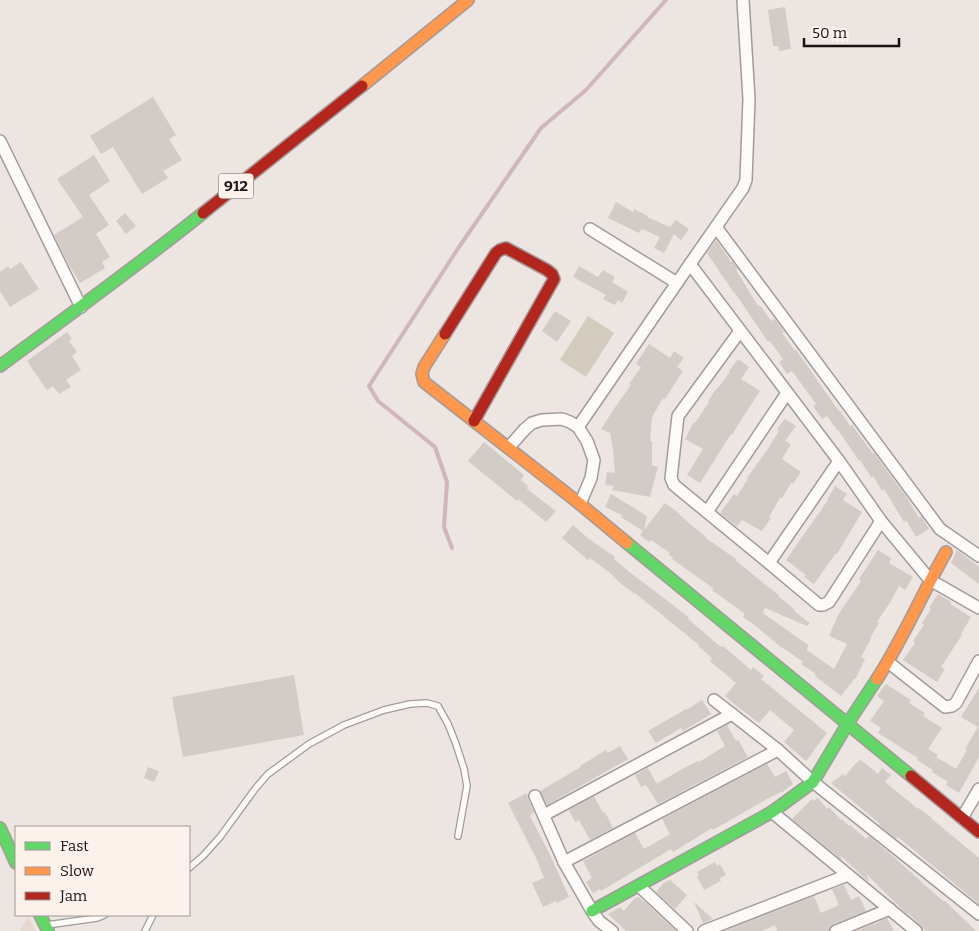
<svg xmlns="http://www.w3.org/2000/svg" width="979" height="931" viewBox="0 0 979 931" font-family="Bitter,serif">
	<rect width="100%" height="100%" fill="#ede5e1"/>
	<path fill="#e6d7d0" d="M28 917 36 931H20Z"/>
	<path fill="#d2cbbe" d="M588 316 614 333 586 377 560 360Z"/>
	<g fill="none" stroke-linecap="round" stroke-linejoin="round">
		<path stroke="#d0b6bd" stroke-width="4" d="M452 548 444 527 447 482 435 447 378 401 369 386 459 247 541 128 586 90 666 0"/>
	</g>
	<g fill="#d3cbc5">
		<path d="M785 7 791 49 779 51 778 46H773L768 10Z"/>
		<path d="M153 97 176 135 169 139 182 160 163 171 168 178 142 194 113 147 101 154 90 136Z"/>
		<path d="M94 155 110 181 89 195 109 225 96 234 110 257 102 262 105 268 80 283 68 263 54 235 83 217 57 179Z"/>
		<path d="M616 202 633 212 634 209 648 216 647 217 670 227 676 220 689 229 681 240 674 234 664 253 654 248 660 237 642 229 639 233 608 218Z"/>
		<path d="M125 213 136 226 126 234 116 221Z"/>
		<path d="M716 240 731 262 732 261 738 269 736 270 758 306 760 305 771 321 775 319 784 332 782 333 795 351 796 350 839 411H840L850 426 852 425 873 454 874 453 898 486 906 496 919 518 921 516 929 529 916 537 906 520 904 522 884 489 882 491 873 476 871 477 860 460 859 461 838 430H837L827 416 822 419 813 406 816 404 792 371 787 374 779 362 783 359 770 341 768 342 735 293H734L707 253Z"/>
		<path d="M21 262 39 289 10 307 0 291V272L8 266 10 269Z"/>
		<path d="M579 266 598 277 603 270 615 277 612 282 628 292 622 303 618 300 615 305 603 299 606 295 573 277Z"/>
		<path d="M555 311 571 321 557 342 542 331Z"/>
		<path d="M67 332 72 339 69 341 77 352 72 356 81 370 66 380 71 387 59 394 53 386 47 390 27 361Z"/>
		<path d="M649 344 670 358 674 351 684 358 677 367 683 371 665 399 663 398 652 417 650 441H652V465L658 467 650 497 612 490 614 486 605 485 607 472 615 473 613 450 610 433 601 429 616 406 631 385 629 384 641 367 636 364Z"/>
		<path d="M738 359 749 367 741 379 760 391 741 420 732 435 731 434 700 483 687 475 703 449 685 439 694 422 695 423 709 402 708 401 716 389H717L730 372 729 371Z"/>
		<path d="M785 419 796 426 785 441 791 444 782 459 801 472 793 484 791 483 782 498H780L769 517 771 518 762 531 742 520 737 526 720 513 734 494 737 496 748 479 747 478 767 450 779 431 777 429Z"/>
		<path d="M484 442 524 475 521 480 528 486 527 489 556 511 546 522 518 499 517 501 468 461Z"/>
		<path d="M835 486 847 494 843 500 862 512 837 554 836 553 814 584 804 577 806 575 786 560 828 500H827Z"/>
		<path d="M611 494 647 516 644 530 665 503 676 511 691 525 706 537V538L736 559 735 560 767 586 779 595 778 596 795 610 794 611 810 623 807 626 765 608 763 613 808 645 807 650 834 669 847 644 829 636 838 615 861 581 859 579 878 550 891 558 889 563 913 577 905 590 899 586 891 601 877 622 879 623 870 638 871 639 861 657 865 659 856 678H855L841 696 815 676 816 674 801 664 803 662 782 647V648L757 627 743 617 745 614 712 590 713 588 672 559 673 558 669 555 670 553 651 540 649 542 640 535 643 531 621 517 622 515 605 507Z"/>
		<path d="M573 525 589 539 615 557 614 559 632 574 673 605 689 618 688 619 721 647 723 646 751 670 753 667 764 676 761 679 827 733 814 750V751L806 761 784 742 794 730 770 710 759 723 733 703 725 696 736 683 710 661 712 658 698 646 699 645 635 593V594L620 583 609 572 590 558 588 560 562 538Z"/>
		<path d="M957 550 979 567V584L951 563Z"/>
		<path d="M938 594 951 602 950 604 971 617 961 634 962 635 941 667 945 669 937 682 903 660 915 643 913 641 924 625 922 623 931 609 929 608Z"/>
		<path d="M294 675 304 735 183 757 172 697Z"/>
		<path d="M886 684 911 700 909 703 925 713 923 716 942 728 928 749 938 755 936 757 956 769 967 750 965 749 978 727 961 717 979 688V757L959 793 946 785 948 782 932 772 933 770 917 760 918 758 878 733 881 728 870 721 884 701 877 696Z"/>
		<path d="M702 700 711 714 683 731 681 728 656 743 648 731 686 709V710Z"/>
		<path d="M727 725 736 741 738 740 748 757 658 804 646 785 641 787 635 775 648 768 656 783 658 782V783L684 768 698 761 699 762 725 746 717 731Z"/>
		<path d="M620 746 628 759 547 805 540 791 581 767 580 766 606 750 608 753Z"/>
		<path d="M861 760 878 774 882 768 891 775 885 782 918 809 919 808 932 818V819L979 858V904L898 837 896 839 879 825 880 824 831 783 843 774 845 776 855 764Z"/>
		<path d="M767 764 775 777 786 771 793 784 781 793V792L767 799 713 830 712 828 673 852 671 849 601 891 600 889 593 893 586 882 592 878 583 861 635 833 644 849 670 834 662 819Z"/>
		<path d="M148 767 159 771 154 782 144 778Z"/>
		<path d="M527 793 528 799 534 812 530 816 550 855 569 897 557 903 556 901 543 907 532 883 544 878 537 860 508 803Z"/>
		<path d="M594 796 603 813 605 812 613 828 590 840 579 820 575 822 569 810Z"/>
		<path d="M818 798 827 809 829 807 841 820 842 819 849 826 850 825 866 839 869 836 887 851 944 902 945 901 976 931H926L908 913 907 914 866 874 869 881H868L840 855 842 860 792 819 812 799 814 801Z"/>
		<path d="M715 862 717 866 720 864 726 875 720 878 721 881 704 890 697 876 699 875 697 872Z"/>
		<path d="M670 880 687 895 675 909 656 892 664 883Z"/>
		<path d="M844 885 851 900 859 896 866 911 833 924 830 927 829 931H777L775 925 762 931H725L814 896 821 913 839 905 832 889Z"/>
		<path d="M638 897 646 903 676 931H626L608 914 620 907 624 911 634 899Z"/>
		<path d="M694 902 713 919 703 923Z"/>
		<path d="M887 918 894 931H856L873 924V925Z"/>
	</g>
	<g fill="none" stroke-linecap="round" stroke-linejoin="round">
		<defs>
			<g id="lane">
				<path d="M189 868 203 856 220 837 255 789 268 774 309 744 344 725 384 710 410 704 427 703 438 706 448 724 456 744 464 769 467 786 458 836"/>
				<path d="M47 925 97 918 104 915"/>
				<path d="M145 931 153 915"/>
			</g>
			<g id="street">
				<path d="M0 141 81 307"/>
				<path d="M716 227 940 529 979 556"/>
				<path d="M590 229 677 283"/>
				<path d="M690 264 839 461 881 521 930 580 979 608"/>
				<path d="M740 331 678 416 671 478 674 485 769 563 819 605H823L829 602 881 521"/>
				<path d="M578 427 690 264 743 188 746 180 749 99 743 0"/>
				<path d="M509 447 525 429 532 423 542 420 562 419 570 422 578 427 587 441 594 460 591 478 580 504"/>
				<path d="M707 512 787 393"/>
				<path d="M769 563 839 461"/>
				<path d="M888 662 945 707 952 706 956 703 979 661"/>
				<path d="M714 700 778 750 813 782 979 914"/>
				<path d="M535 796 564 862 592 911 599 921 612 931"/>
				<path d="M772 812 916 931"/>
				<path d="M544 815 732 714"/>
				<path d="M962 818 979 789"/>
				<path d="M564 862 778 750"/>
				<path d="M639 886 687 931"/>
				<path d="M704 931 848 875"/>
				<path d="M836 931 890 909"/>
			</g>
			<g id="fast">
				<path d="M0 366C68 316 137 266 203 213"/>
				<path d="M627 543 911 776"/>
				<path d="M0 828 16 863"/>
				<path d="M592 911 772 812 813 782 848 723 877 679"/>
				<path d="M40 915 48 931"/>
			</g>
			<g id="slow">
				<path d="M362 86 468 0"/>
				<path d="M445 334 424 367 422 374 424 382 580 504 627 543"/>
				<path d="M877 679C903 639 922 594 946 552"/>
			</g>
			<g id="jam">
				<path d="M203 213 362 86"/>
				<path d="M445 334 496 253 500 250 506 248 547 270 552 274 554 279 474 421"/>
				<path d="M911 776 979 832"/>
			</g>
		</defs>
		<use href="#lane" stroke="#a29c99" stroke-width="8"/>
		<use href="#street" stroke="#a29c99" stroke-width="14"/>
		<use href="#fast" stroke="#a29c99" stroke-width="14"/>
		<use href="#slow" stroke="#a29c99" stroke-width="14"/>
		<use href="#jam" stroke="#a29c99" stroke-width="14"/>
		<use href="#lane" stroke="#fcfbfa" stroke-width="5.5"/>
		<use href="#street" stroke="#fcfbfa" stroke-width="11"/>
		<use href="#fast" stroke="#63d668" stroke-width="11"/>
		<use href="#slow" stroke="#ff974d" stroke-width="11"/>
		<use href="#jam" stroke="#b3261e" stroke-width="11"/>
	</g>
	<g text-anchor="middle" stroke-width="4" stroke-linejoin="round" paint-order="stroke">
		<rect fill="#fdf1eb" stroke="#5d5652" stroke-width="1" x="218.5" y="173.5" width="35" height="25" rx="4"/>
		<g font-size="15" font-weight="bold" fill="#181311">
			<text x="236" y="191">912</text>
		</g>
	</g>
	<rect x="15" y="826" width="175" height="90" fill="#fdf1eb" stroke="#a19894"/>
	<rect x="25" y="842" width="25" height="8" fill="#63d668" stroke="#a19894"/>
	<text x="60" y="851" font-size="15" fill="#181311">Fast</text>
	<rect x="25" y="867" width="25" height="8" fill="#ff974d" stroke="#a19894"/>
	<text x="60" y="876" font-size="15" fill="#181311">Slow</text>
	<rect x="25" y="892" width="25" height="8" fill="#b3261e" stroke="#a19894"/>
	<text x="60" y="901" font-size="15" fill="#181311">Jam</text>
	<path d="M804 38v8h95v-8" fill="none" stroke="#181311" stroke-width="2.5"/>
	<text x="812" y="38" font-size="15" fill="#181311" stroke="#fdf1eb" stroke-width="4" paint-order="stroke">50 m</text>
</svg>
